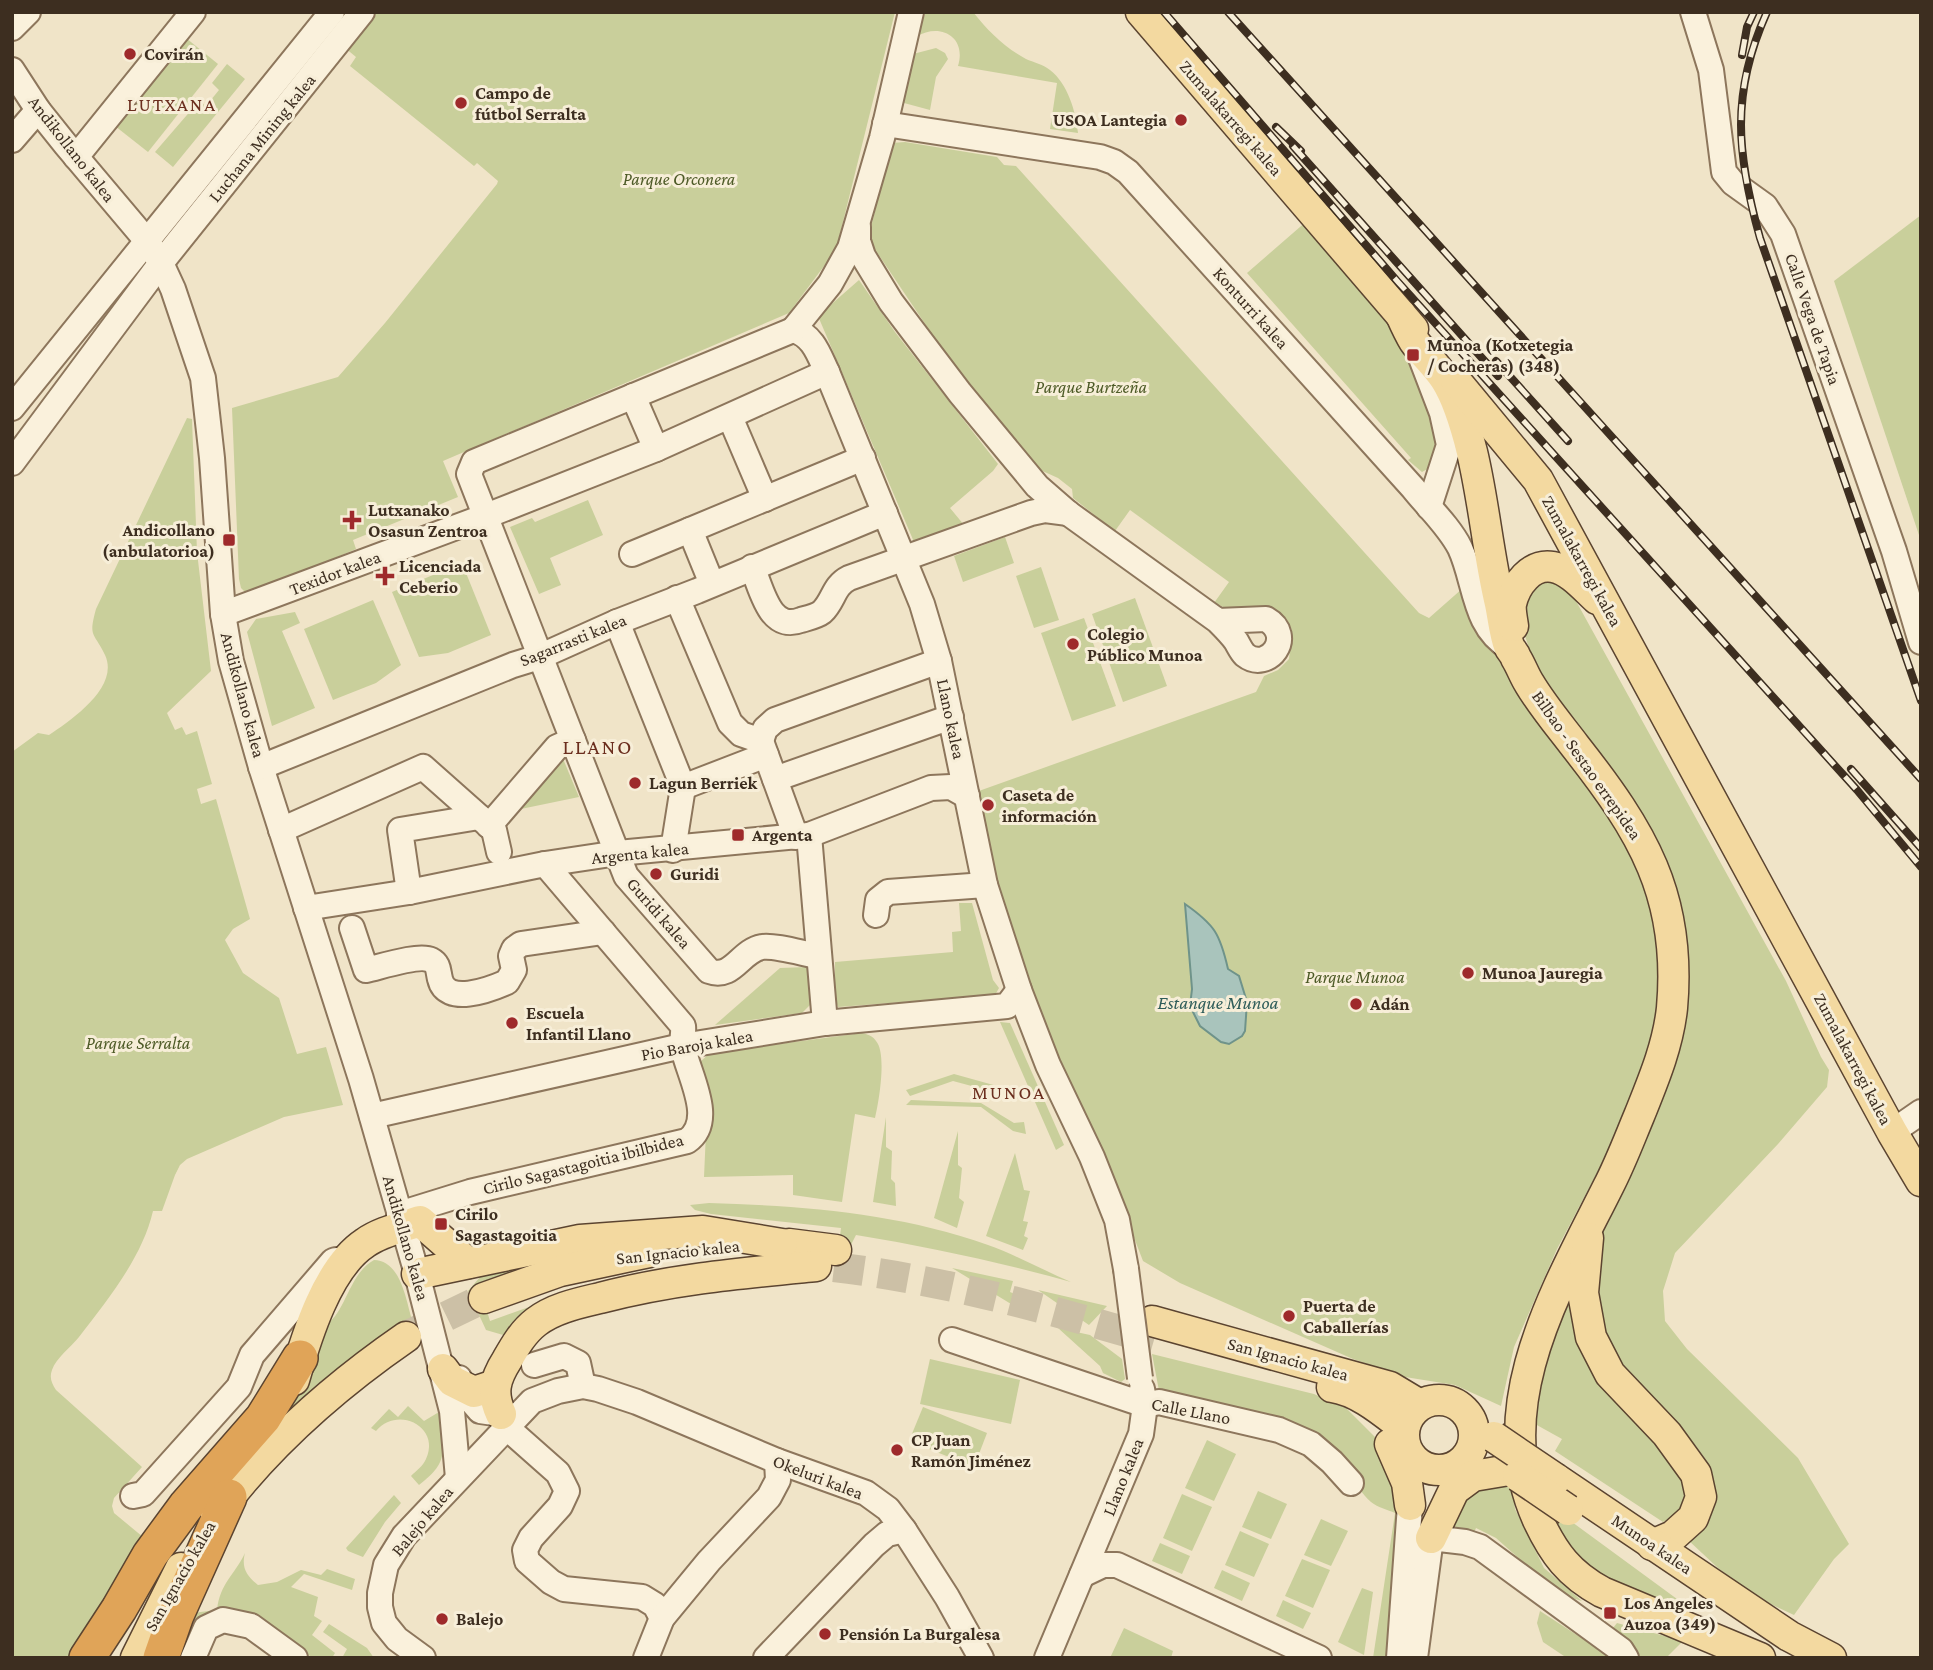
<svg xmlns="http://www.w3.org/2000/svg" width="1933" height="1670" viewBox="0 0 1933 1670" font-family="'Crimson Pro',serif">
	<rect width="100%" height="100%" fill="#f0e4c8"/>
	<g fill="#c9cf9b">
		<path d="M372 12H895L836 250 789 313 443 461 458 497 353 540 356 549 262 589 245 592 241 588 239 579 232 408 338 377 385 323 497 184 498 181 477 163 474 166 350 66 356 57 344 47Z"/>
		<path d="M926 12H973C988 31 1004 47 1026 59 1033 62 1044 65 1050 70 1068 84 1076 112 1078 133L1050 129 1057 83 958 66C967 37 940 22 916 37Z"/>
		<path d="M186 38 218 64 148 152 115 126Z"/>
		<path d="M936 48 945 53 948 59 936 77 930 110 904 103V93L913 54Z"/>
		<path d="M227 64 245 79 173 167 155 152 199 101 206 106 219 90 212 83Z"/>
		<path d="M905 142 997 157 1004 165 1016 166 1419 613 1429 618 1463 588 1486 630 1494 653 1533 712 1591 784 1661 903 1662 972 1655 1027 1646 1065 1618 1133 1557 1249 1514 1347 1501 1406 1455 1385 1405 1377 1353 1359 1180 1283 1143 1261 1102 1154 1031 994 1002 903 976 792 1256 692 1264 676 1278 670 1289 659 1292 630 1286 619 1266 607 1256 606 1235 612 1214 603 1229 582 1130 510 1115 531 1073 498 1072 489 1058 478 1038 469 952 364 868 239 892 143Z"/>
		<path d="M1921 215V541L1834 281Z"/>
		<path d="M1308 220 1394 327 1431 408 1438 437 1433 466 1422 472 1408 460 1411 458 1247 273Z"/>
		<path d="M859 280 895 332 998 464 993 471 950 508 964 525 914 542 818 316Z"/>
		<path d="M187 418 192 419 197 552 211 671 167 713 175 730 182 727 186 735 197 731 212 784 197 789 201 804 216 799 250 919 233 929 225 940 243 973 279 998 297 1054 326 1047 343 1105 284 1117 187 1159 180 1165 175 1175 162 1211H153C142 1258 108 1299 79 1337 71 1347 56 1358 52 1370 49 1378 52 1384 56 1390L142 1467 114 1498 112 1506 114 1513 143 1537 75 1658H12V752L38 733 49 735C71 720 120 687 105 655 94 632 88 638 96 609Z"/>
		<path d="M588 500 603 535 550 558 561 585 539 594 510 527 532 518 535 522Z"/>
		<path d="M1005 537 1014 563 963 582 954 556Z"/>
		<path d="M462 563 491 635 448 653 419 657 392 592Z"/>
		<path d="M1041 567 1059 620 1034 628 1016 576Z"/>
		<path d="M1545 578 1559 581 1571 592 1786 981 1821 1057 1829 1070 1827 1087 1778 1144 1675 1253 1663 1291 1665 1321 1687 1349 1798 1458 1849 1544 1834 1559 1794 1615 1758 1598 1718 1568 1687 1539 1710 1478 1706 1460 1696 1446 1623 1373 1598 1324 1595 1250 1683 1011 1687 947 1678 892 1653 834 1539 679 1517 611 1522 592Z"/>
		<path d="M1135 598 1167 686 1123 702 1092 614Z"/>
		<path d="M373 600 401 665 376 683 333 700 304 629Z"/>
		<path d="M295 612 300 623 282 631 315 708 272 726 247 632 256 619Z"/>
		<path d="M1084 618 1116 706 1072 721 1041 633Z"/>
		<path d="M561 754 579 797 516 810Z"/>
		<path d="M959 903H972L993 980 999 988 995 995 838 1007 835 998V962L953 952 952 932 961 931Z"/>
		<path d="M807 967 812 1003 802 1013 715 1025 780 968Z"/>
		<path d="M1000 1022 1010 1023 1064 1145 1056 1150Z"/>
		<path d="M862 1033C867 1034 873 1036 876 1041 887 1053 879 1102 875 1118L855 1114 842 1202 793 1195V1175L704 1177 706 1132 698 1072 700 1062 710 1053Z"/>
		<path d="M954 1074 1015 1091 1020 1099 953 1081 910 1096 906 1090Z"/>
		<path d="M911 1100 981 1103 1014 1123 1024 1122 1026 1134 1013 1131 981 1107 906 1105Z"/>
		<path d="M886 1117V1147L892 1151 891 1179 895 1183 896 1206 873 1202Z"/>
		<path d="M958 1131V1165L962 1168 959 1198 964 1202 957 1228 934 1218Z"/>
		<path d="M1015 1153 1024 1190 1030 1191 1023 1221 1028 1222 1024 1236 1028 1238 1023 1250 986 1236Z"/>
		<path d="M709 1203C804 1206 898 1213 988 1245 1016 1255 1043 1270 1071 1282 999 1262 929 1247 856 1235L835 1276 841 1228 711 1214 695 1210 690 1205Z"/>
		<path d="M575 1246 481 1291 490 1321 543 1302 513 1338 486 1330 468 1291 493 1262Z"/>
		<path d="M374 1260C402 1261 406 1302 413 1323L380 1343 277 1429 290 1408 324 1325C345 1317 348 1274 374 1260Z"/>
		<path d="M952 1268 1013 1281 1010 1292 1039 1304 1029 1315Z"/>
		<path d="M1570 1286 1686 1474V1506L1677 1516 1663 1522 1555 1451 1562 1439 1535 1424 1540 1380Z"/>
		<path d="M1038 1290 1107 1306 1089 1325Z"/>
		<path d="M1058 1328 1090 1335 1122 1359 1125 1379 1121 1382 1103 1373 1100 1366Z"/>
		<path d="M1152 1354 1314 1394 1346 1408 1375 1437 1400 1479 1388 1658H1373L1395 1513C1388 1510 1377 1507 1371 1502 1352 1485 1346 1457 1326 1441 1297 1416 1201 1404 1160 1396Z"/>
		<path d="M930 1359 1020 1380 1011 1424 920 1404Z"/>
		<path d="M408 1406 424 1421 439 1412C442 1450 452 1460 419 1485L411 1476C416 1471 423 1466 426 1459 441 1427 398 1405 376 1431L371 1428 389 1409 398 1417Z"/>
		<path d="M923 1407 987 1433 974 1467 909 1441Z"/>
		<path d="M1207 1440 1236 1454 1214 1501 1185 1488Z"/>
		<path d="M1499 1484 1512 1486 1515 1509 1544 1568 1582 1601 1559 1594 1496 1538 1476 1528 1473 1535 1448 1531 1469 1489Z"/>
		<path d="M1258 1491 1287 1504 1271 1539 1242 1527Z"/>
		<path d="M1182 1494 1212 1507 1192 1551 1163 1538Z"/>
		<path d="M394 1495 401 1503 385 1522 363 1557 348 1551 346 1548Z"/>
		<path d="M1546 1503 1677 1599 1678 1605 1674 1609C1651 1599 1624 1590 1603 1577 1576 1560 1558 1531 1546 1503Z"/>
		<path d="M1321 1519 1348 1531 1331 1566 1304 1555Z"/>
		<path d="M1240 1531 1269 1544 1254 1577 1225 1565Z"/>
		<path d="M1160 1543 1190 1556 1182 1574 1152 1561Z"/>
		<path d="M245 1553C241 1568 247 1576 258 1585L277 1582 301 1570 321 1575 327 1569 355 1579 352 1590 304 1574 291 1587 318 1597 314 1616 322 1621 312 1635 335 1653 332 1658C325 1658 316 1659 310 1656 266 1637 238 1592 186 1625L184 1614 217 1610C220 1583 234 1576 245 1553Z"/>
		<path d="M1302 1559 1330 1570 1313 1608 1285 1596Z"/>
		<path d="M1222 1570 1250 1583 1242 1601 1214 1588Z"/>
		<path d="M1362 1588 1373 1592 1364 1655 1338 1642Z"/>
		<path d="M1283 1600 1311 1613 1303 1629 1276 1616Z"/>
		<path d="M1540 1611 1612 1658H1567L1543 1642 1537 1623Z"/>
		<path d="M1617 1623 1683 1641 1666 1658H1641L1613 1628Z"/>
		<path d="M329 1624 367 1648 374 1658H342L347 1649 323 1632Z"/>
		<path d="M1124 1628 1173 1651 1171 1658H1110Z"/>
	</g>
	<path fill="#a9c4bc" stroke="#6f938a" stroke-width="2" d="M1185 904C1215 925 1220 934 1228 969L1239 976 1247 1002 1245 1031 1242 1036 1229 1044 1221 1042 1200 1026 1190 1006 1192 989Z"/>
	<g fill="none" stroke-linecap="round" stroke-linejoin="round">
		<g stroke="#ccc0a6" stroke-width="30" stroke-dasharray="30 15" stroke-linecap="butt">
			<path d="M834 1267C944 1280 1048 1309 1154 1340"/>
			<path d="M406 1336 484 1298"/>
		</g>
		<defs>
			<g id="minor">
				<path d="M1693 12 1711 70 1724 172 1733 183 1765 206 1783 234 1894 551 1921 642"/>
				<path d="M12 28 28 12"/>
				<path d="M12 70 38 110 66 145 147 241 161 263 173 289 203 378 212 458 223 614 231 661 261 767 361 1079 417 1274 452 1411 458 1478"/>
				<path d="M885 124 1100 157 1114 162 1128 172 1413 488C1428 507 1449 526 1460 548 1476 582 1473 627 1510 648"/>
				<path d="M12 140 38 110"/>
				<path d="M76 157 193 12"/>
				<path d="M858 227V241L863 256 891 302 960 393 1037 486 1068 513 1218 621C1224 627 1231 634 1236 641 1239 646 1241 651 1245 655 1268 673 1296 636 1266 619L1218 621"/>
				<path d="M793 330 474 462 469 474 626 876 709 971C733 980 740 951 762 947 775 945 805 954 818 956"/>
				<path d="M793 330C813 335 819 355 827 372L922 604 939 661 985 885 1019 990 1048 1065 1092 1157 1117 1220 1126 1269"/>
				<path d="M793 330 830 284 850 248 882 138 911 12"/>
				<path d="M1421 358 1442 413 1449 445 1429 507"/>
				<path d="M633 396 656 449"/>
				<path d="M12 408 332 12"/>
				<path d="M730 417 765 499"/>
				<path d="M12 463 161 263 362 12"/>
				<path d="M632 554 690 530"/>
				<path d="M752 567C762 589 769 632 801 620 808 618 817 616 822 612 834 601 833 586 849 578L1031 513 1045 510 1068 513"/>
				<path d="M712 584 690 530 863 458"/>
				<path d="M677 598 730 723 741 734 761 741 796 837"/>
				<path d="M223 614 486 516 656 449 827 372"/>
				<path d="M617 622 683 787 673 850"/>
				<path d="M761 741 765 729 775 720 939 661"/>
				<path d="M261 767 513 665 539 657 617 622 697 591 885 513"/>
				<path d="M775 779 951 717"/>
				<path d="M683 787 766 755"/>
				<path d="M489 826 557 747 573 740"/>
				<path d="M281 830 423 767 494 830 499 852"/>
				<path d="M809 835 825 1023"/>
				<path d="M409 892 400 830 479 817"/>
				<path d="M306 908 409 892 545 864 618 853 809 835 931 788 951 787 967 796"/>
				<path d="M876 915 878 900 888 892 985 885"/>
				<path d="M352 928 366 970C380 967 419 954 431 960 439 964 438 971 440 979 446 1006 489 990 507 982L514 970 511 956 514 949 521 944 603 932"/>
				<path d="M372 1116 682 1046 825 1023 1007 1006 1019 990"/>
				<path d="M1892 1132 1921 1112"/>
				<path d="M399 1214 470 1192 687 1141C716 1121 689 1076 683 1048 681 1041 684 1034 683 1026L545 864"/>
				<path d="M952 1340 1145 1405 1159 1402 1279 1430 1311 1444 1332 1462 1351 1483"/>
				<path d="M534 1365 564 1356 578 1363 583 1386"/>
				<path d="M459 1378 467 1396 480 1411 501 1414 506 1427 558 1473 567 1491 560 1506 531 1538 525 1550 527 1561 551 1582 564 1589 642 1597 655 1605 662 1618"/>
				<path d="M133 1496 143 1494 239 1387 252 1355 333 1261 336 1260"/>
				<path d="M1082 1575 1103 1565H1117L1319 1658"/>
				<path d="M193 1658 206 1628 223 1620 251 1626 295 1658"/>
				<path d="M423 1658 397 1639 384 1623 380 1607V1593L386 1565 404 1536 532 1401 558 1391 583 1386 598 1389 637 1402 777 1461 866 1493 888 1509 904 1530 947 1597 981 1658"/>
				<path d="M646 1658 662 1618 709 1561 769 1497 778 1480 777 1461"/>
				<path d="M766 1658 874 1545 887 1534 904 1530"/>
				<path d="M1047 1658 1141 1434 1145 1405 1142 1389"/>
				<path d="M1399 1658 1410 1505"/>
				<path d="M1415 1658 1431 1538 1465 1542 1480 1547 1621 1650 1626 1658"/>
			</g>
			<g id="major">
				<path d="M1141 12 1413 329"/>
				<path d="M1401 315C1405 324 1409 333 1414 341 1423 354 1436 365 1445 379 1458 399 1466 428 1472 452 1484 502 1488 554 1500 604 1503 618 1504 633 1509 646 1511 651 1514 652 1516 658 1521 666 1524 675 1529 683 1542 705 1559 725 1575 746 1642 831 1682 896 1672 1008 1668 1046 1653 1081 1639 1116 1629 1140 1620 1164 1608 1187 1558 1287 1486 1406 1538 1520 1554 1554 1569 1574 1602 1592L1760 1658"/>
				<path d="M1456 381 1538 480 1892 1132 1921 1181"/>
				<path d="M1513 626C1512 619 1510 610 1511 604 1515 585 1531 563 1553 567 1570 570 1585 588 1597 599"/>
				<path d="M1588 1238 1583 1293 1591 1337 1610 1374 1667 1434 1696 1474 1701 1497 1693 1518 1673 1536 1652 1545"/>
				<path d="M789 1244 836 1250"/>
				<path d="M417 1274 580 1240 703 1231 782 1244"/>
				<path d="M484 1298 560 1271 649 1252"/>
				<path d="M1152 1321 1390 1387 1420 1405"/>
				<path d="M443 1369 452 1381 474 1392 495 1385"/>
				<path d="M294 1380C306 1338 327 1268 365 1243 380 1232 403 1227 420 1221L468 1263"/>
				<path d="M1332 1387C1359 1391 1383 1412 1404 1428"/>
				<circle cx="1439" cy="1435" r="35"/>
				<path d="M501 1414C491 1393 495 1379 507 1360 515 1346 523 1332 536 1322 554 1308 579 1303 600 1298 672 1279 743 1273 816 1266"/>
				<path d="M1390 1444 1407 1483 1410 1505"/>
				<path d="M1556 1479 1789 1636 1831 1658"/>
				<path d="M216 1514C268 1445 335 1386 406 1337"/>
				<path d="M1431 1538 1454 1490 1473 1476 1509 1470"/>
				<path d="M136 1658 181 1568"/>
			</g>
			<g id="highway">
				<path d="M87 1658 119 1609 150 1555 186 1506 263 1418 300 1358"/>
				<path d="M161 1658 176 1615 229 1497"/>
			</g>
		</defs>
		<use href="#minor" stroke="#8d765c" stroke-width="28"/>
		<use href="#major" stroke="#5b4430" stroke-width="33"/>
		<use href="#highway" stroke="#5b4430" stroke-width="38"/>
		<use href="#minor" stroke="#faf1dc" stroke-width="24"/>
		<use href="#major" stroke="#f3d9a0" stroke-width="30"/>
		<use href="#highway" stroke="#e0a458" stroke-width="35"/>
		<defs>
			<g id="rail">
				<path d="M1164 12 1398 282 1857 790 1921 867"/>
				<path d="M1228 12 1921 779"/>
				<path d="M1767 12C1730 94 1737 155 1760 238L1921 701"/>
				<path d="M1742 55 1747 27 1754 12"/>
				<path d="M1276 127 1301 151"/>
				<path d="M1293 146 1498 376"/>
				<path d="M1496 361 1568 441"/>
				<path d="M1851 769 1921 848"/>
			</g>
		</defs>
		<use href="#rail" stroke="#3d2e20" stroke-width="8"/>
		<use href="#rail" stroke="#f7eed8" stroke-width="5" stroke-dasharray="16" stroke-linecap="butt"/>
		<defs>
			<path id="minor-bridge" d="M1126 1269 1140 1378"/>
			<g id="major-bridge">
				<path d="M1494 1437 1556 1479"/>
				<path d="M1518 1476 1568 1510"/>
			</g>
		</defs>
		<use href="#minor-bridge" stroke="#8d765c" stroke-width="28" stroke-linecap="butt"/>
		<use href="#major-bridge" stroke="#5b4430" stroke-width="33" stroke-linecap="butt"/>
		<use href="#minor-bridge" stroke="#faf1dc" stroke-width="24"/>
		<use href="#major-bridge" stroke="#f3d9a0" stroke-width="30"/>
	</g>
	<g fill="#9e2a2b" stroke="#f7eed8" stroke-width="2.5">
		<circle cx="130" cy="54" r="7"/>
		<circle cx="461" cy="103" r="7"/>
		<circle cx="1181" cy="120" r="7"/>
		<rect x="1406" y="348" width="14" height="14" rx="3.5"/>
		<path d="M348.5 509.5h7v7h7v7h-7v7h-7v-7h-7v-7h7z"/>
		<rect x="222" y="533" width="14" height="14" rx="3.5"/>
		<path d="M381.5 565.5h7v7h7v7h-7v7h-7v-7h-7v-7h7z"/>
		<circle cx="1073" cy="644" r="7"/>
		<circle cx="635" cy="783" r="7"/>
		<circle cx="988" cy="805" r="7"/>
		<rect x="731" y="828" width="14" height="14" rx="3.5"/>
		<circle cx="656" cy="874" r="7"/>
		<circle cx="1468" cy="973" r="7"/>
		<circle cx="1356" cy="1004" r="7"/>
		<circle cx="512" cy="1023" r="7"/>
		<rect x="434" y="1217" width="14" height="14" rx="3.5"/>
		<circle cx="1289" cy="1316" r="7"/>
		<circle cx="897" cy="1450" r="7"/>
		<rect x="1603" y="1606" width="14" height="14" rx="3.5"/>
		<circle cx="442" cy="1619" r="7"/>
		<circle cx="825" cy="1634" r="7"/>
	</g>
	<g text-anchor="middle" stroke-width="6" stroke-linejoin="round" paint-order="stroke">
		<g font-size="18" font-weight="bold" fill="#3d2e20" stroke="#f7eed8" text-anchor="start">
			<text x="144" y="60">Covirán</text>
			<text x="475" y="99">Campo de<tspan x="475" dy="21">fútbol Serralta</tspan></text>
			<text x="1167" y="126" text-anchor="end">USOA Lantegia</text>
			<text x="1427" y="351">Munoa (Kotxetegia<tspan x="1427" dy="21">/ Cocheras) (348)</tspan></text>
			<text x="368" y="516">Lutxanako<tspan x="368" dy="21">Osasun Zentroa</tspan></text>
			<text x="215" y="536" text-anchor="end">Andicollano<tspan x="215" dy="21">(anbulatorioa)</tspan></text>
			<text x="399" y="572">Licenciada<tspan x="399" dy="21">Ceberio</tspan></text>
			<text x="1087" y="640">Colegio<tspan x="1087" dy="21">Público Munoa</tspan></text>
			<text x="649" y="789">Lagun Berriek</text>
			<text x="1002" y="801">Caseta de<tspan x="1002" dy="21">información</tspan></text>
			<text x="752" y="841">Argenta</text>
			<text x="670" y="880">Guridi</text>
			<text x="1482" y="979">Munoa Jauregia</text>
			<text x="1370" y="1010">Adán</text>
			<text x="526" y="1019">Escuela<tspan x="526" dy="21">Infantil Llano</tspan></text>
			<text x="455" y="1220">Cirilo<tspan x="455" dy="21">Sagastagoitia</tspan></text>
			<text x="1303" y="1312">Puerta de<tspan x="1303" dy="21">Caballerías</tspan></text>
			<text x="911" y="1446">CP Juan<tspan x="911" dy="21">Ramón Jiménez</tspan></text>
			<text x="1624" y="1609">Los Angeles<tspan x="1624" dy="21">Auzoa (349)</tspan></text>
			<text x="456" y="1625">Balejo</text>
			<text x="839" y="1640">Pensión La Burgalesa</text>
		</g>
		<g font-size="18" fill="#3d2e20" stroke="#f7eed8">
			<text transform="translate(1231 118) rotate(49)" y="6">Zumalakarregi kalea</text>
			<text transform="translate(262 138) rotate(-51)" y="6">Luchana Mining kalea</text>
			<text transform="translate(72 149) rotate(52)" y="6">Andikollano kalea</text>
			<text transform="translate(1251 308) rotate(48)" y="6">Konturri kalea</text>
			<text transform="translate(1813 319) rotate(71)" y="6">Calle Vega de Tapia</text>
			<text transform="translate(1582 561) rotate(61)" y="6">Zumalakarregi kalea</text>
			<text transform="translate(335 573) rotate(-21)" y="6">Texidor kalea</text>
			<text transform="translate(573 640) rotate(-22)" y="6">Sagarrasti kalea</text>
			<text transform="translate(243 695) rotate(75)" y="6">Andikollano kalea</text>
			<text transform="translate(951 719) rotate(78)" y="6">Llano kalea</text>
			<text transform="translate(1587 765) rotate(55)" y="6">Bilbao - Sestao errepidea</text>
			<text transform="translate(640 853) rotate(-6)" y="6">Argenta kalea</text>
			<text transform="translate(659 913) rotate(49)" y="6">Guridi kalea</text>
			<text transform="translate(697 1045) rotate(-10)" y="6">Pio Baroja kalea</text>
			<text transform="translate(1853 1059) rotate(62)" y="6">Zumalakarregi kalea</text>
			<text transform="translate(583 1164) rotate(-14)" y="6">Cirilo Sagastagoitia ibilbidea</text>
			<text transform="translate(406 1238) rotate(74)" y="6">Andikollano kalea</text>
			<text transform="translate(678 1252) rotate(-6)" y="6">San Ignacio kalea</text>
			<text transform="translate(1288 1359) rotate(15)" y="6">San Ignacio kalea</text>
			<text transform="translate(1191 1411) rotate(11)" y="6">Calle Llano</text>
			<text transform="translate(818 1477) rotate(21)" y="6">Okeluri kalea</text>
			<text transform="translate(1123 1477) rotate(-68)" y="6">Llano kalea</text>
			<text transform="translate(422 1521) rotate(-50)" y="6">Balejo kalea</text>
			<text transform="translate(1652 1544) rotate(34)" y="6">Munoa kalea</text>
			<text transform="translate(180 1576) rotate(-60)" y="6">San Ignacio kalea</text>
		</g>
		<g font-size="18" font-style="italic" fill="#4d5a26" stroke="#f7eed8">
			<text x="679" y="185">Parque Orconera</text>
			<text x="1091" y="393">Parque Burtzeña</text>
			<text x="1355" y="983">Parque Munoa</text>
			<text x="138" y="1049">Parque Serralta</text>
		</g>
		<g font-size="19" letter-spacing="2" fill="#6b2e1e" stroke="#f7eed8">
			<text x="172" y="111">LUTXANA</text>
			<text x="1009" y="1099">MUNOA</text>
		</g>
		<g font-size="19" font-style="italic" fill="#2f5d5a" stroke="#f7eed8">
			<text x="1218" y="1009">Estanque Munoa</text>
		</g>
		<g font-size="21" letter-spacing="2" fill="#6b2e1e" stroke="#f7eed8">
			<text x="598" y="754">LLANO</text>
		</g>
	</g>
	<rect width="1933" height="1670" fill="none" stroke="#3d2e20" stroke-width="28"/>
</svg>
